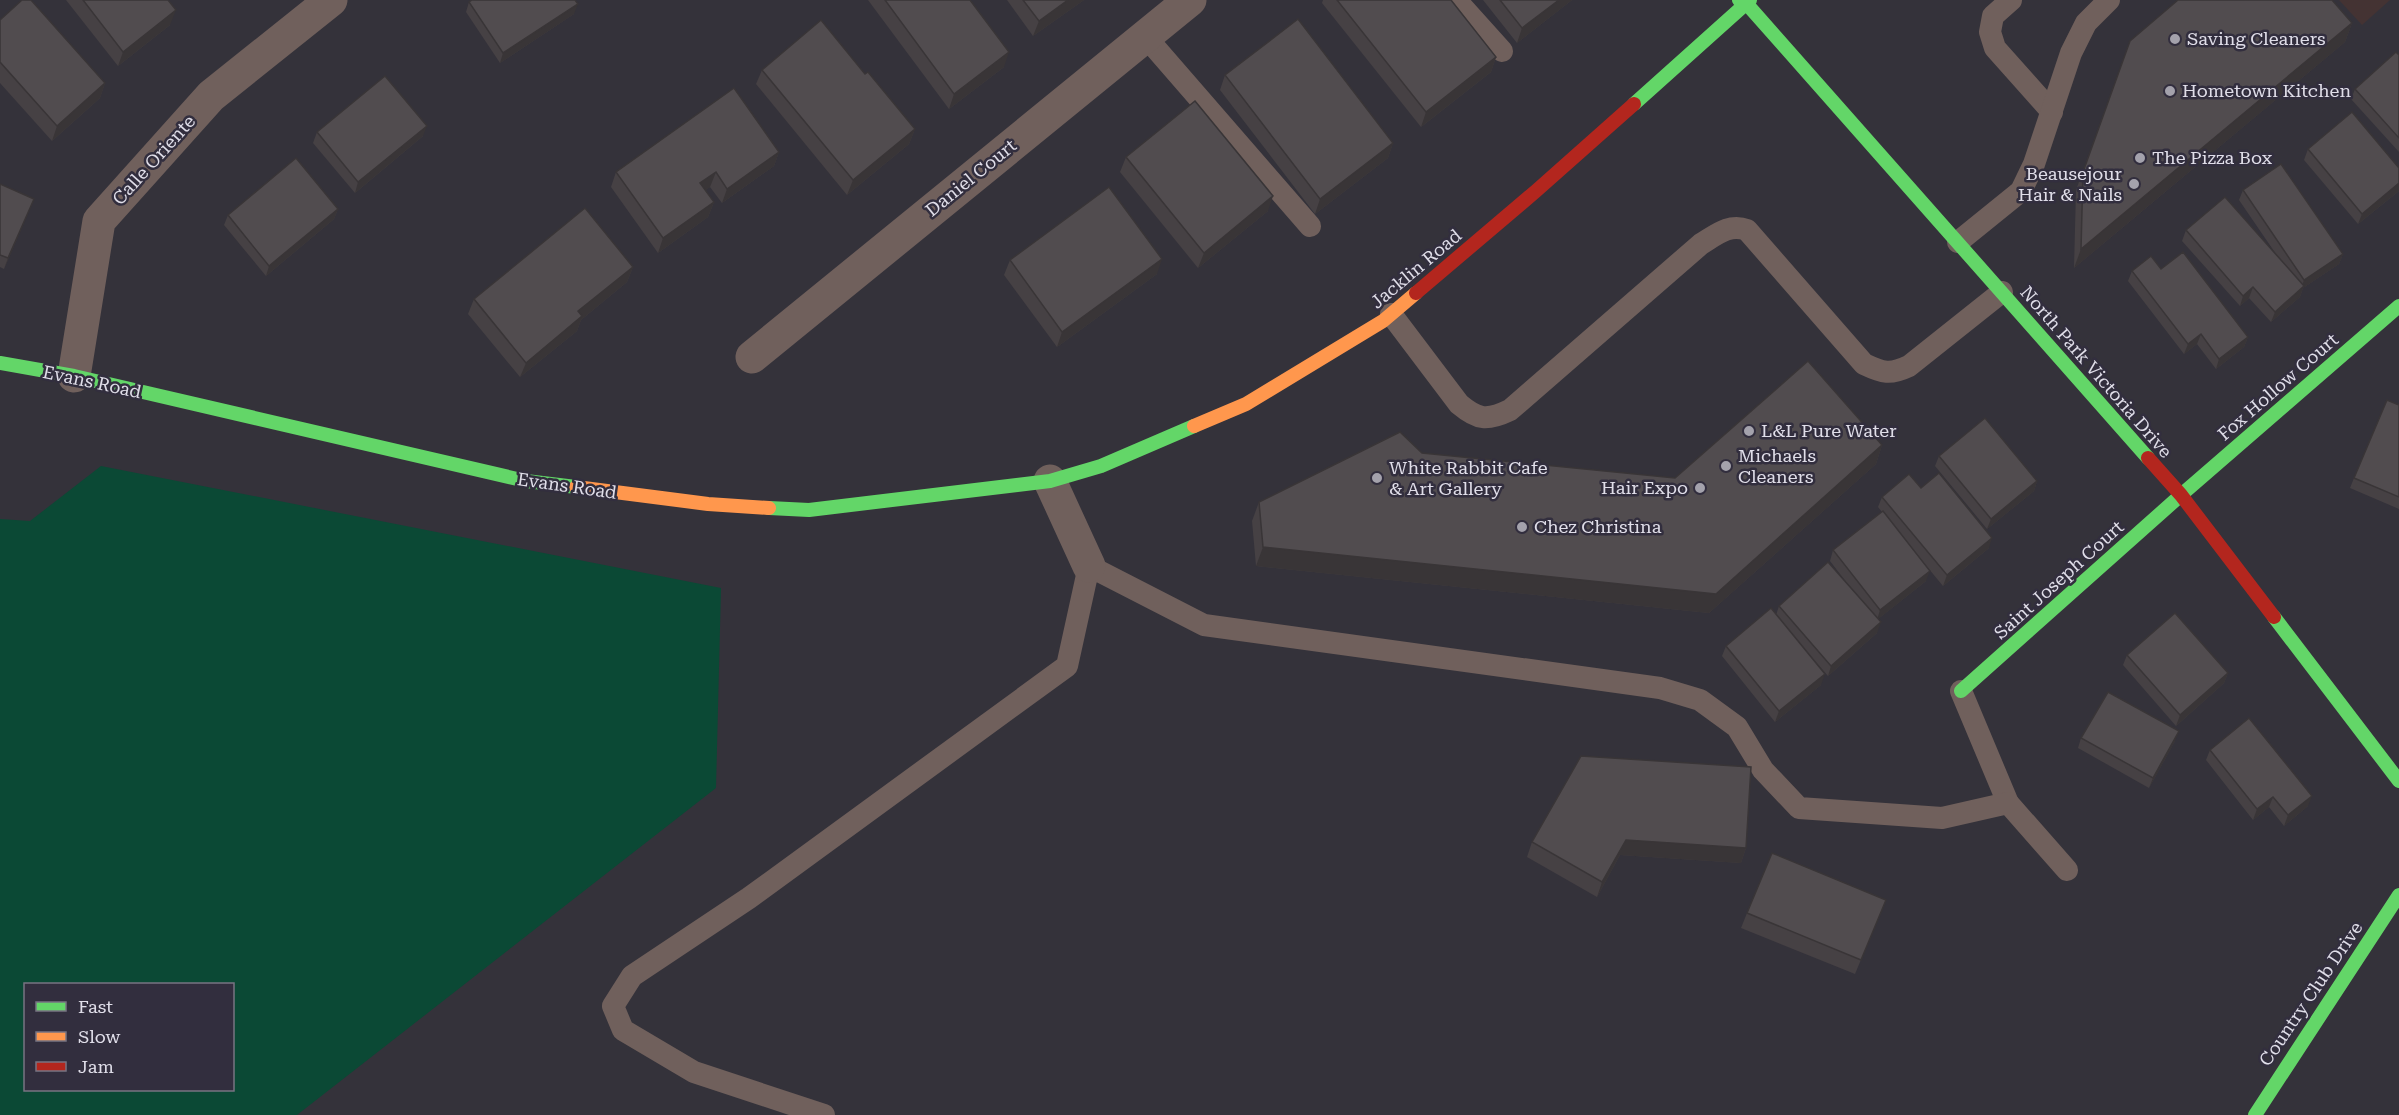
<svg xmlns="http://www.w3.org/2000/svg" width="2399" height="1115" viewBox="0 0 2399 1115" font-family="'Roboto Serif',serif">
	<rect width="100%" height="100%" fill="#34323a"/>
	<path fill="#433" d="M2339 0H2390L2362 25Z"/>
	<path fill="#0b4935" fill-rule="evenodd" d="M101 466 721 588 716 788 297 1115H0V519L30 521ZM26 984H232V1090H26Z"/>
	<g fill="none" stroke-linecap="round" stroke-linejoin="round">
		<g stroke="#70605c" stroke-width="22">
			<path d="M1456 0 1502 51"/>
			<path d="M2011 0 1993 16 1990 32 1995 48 2052 112"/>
			<path d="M1145 36 1310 226"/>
			<path d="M1958 242 2021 191 2034 164 2071 53 2086 23 2109 0"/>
			<path d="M1391 314 1459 404C1478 420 1487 421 1510 410L1701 244C1716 235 1729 223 1747 230L1864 364C1883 373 1890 375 1909 366L2002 292"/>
			<path d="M1961 691 2008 803"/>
			<path d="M824 1115 694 1072 623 1030 613 1006 632 976 749 898 1067 666 1089 566 1204 625 1660 688 1700 700 1737 727 1763 770 1799 808 1942 818 2008 803 2067 870"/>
		</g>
		<g stroke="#70605c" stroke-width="33">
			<path d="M752 357 1190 0"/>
			<path d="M74 376 99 221 211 96 331 0"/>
			<path d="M1050 481 1089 566"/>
		</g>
		<g stroke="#63d668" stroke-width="14">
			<path d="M1739 0 1746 3 2148 458"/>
			<path d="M1634 104 1750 0"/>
			<path d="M0 363 74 376 526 481 576 487"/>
			<path d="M769 508 809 510 1050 481 1101 466 1194 426"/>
			<path d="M2274 617 2399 781"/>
			<path d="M1961 691 2181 495 2399 306"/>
			<path d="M2255 1115 2399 895"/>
		</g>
		<g stroke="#ff974d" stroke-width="14">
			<path d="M1194 426 1246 404 1383 321 1416 293"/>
			<path d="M576 487 708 504 769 508"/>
		</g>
		<g stroke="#b3261e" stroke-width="14">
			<path d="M1416 293 1536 191 1634 104"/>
			<path d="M2148 458 2181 495 2274 617"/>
		</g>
	</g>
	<g fill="#464144">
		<path d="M66 0H168L170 25 118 66Z"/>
		<path d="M868 0H970L1004 67 949 109Z"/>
		<path d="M1007 0H1084L1033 36Z"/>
		<path d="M1323 0H1451L1496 57 1491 72 1421 127 1322 3Z"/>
		<path d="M1483 0H1572L1517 43Z"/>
		<path d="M469 2 574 14 500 63 466 12Z"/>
		<path d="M0 20 105 83 100 98 52 141 0 83Z"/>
		<path d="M2352 23 2345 42 2074 268 2076 190 2130 41Z"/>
		<path d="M2399 55V152L2351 99 2355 89Z"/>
		<path d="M762 70 865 74 915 129 909 144 847 195 756 84Z"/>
		<path d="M1225 75 1393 143 1388 158 1315 214 1220 90Z"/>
		<path d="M317 132 423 136 355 193 313 143Z"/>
		<path d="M2308 149 2399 168V191L2358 224 2304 160Z"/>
		<path d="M779 152 774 166 722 203 710 187 705 190 714 202 708 217 658 253 611 187 616 172Z"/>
		<path d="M1126 157 1268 211 1198 268 1120 172Z"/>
		<path d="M0 184 34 199 4 269 0 267Z"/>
		<path d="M2243 190 2343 254 2339 264 2303 288 2300 297 2271 322 2249 298 2240 306 2182 241 2186 230 2278 257 2239 200Z"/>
		<path d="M338 209 334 219 266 276 224 225 228 215Z"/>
		<path d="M1010 260 1157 274 1057 347 1004 275Z"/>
		<path d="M633 267 627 282 581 320 577 331 520 377 468 314 474 299Z"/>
		<path d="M2161 269 2248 337 2244 347 2216 369 2197 344 2184 354 2128 281 2132 271Z"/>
		<path d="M2399 405V509L2350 488 2354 478Z"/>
		<path d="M1882 445 1876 464 1709 613 1256 566 1252 521 1259 502 1422 453 1675 478Z"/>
		<path d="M1939 456 2037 481 2034 491 1987 529 1935 466Z"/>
		<path d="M1921 488 1989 548 1943 586 1914 551 1926 581 1878 619 1877 633 1828 676 1806 651 1821 685 1775 722 1722 656 1726 646 1776 615 1779 606 1856 595 1830 561 1833 550 1882 512 1878 507 1882 497Z"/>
		<path d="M2127 655 2228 673 2224 683 2176 726 2123 665Z"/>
		<path d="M2081 738 2175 741 2149 788 2078 748Z"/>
		<path d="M2210 750 2308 806 2284 826 2269 807 2253 820 2206 760Z"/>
		<path d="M1532 842 1746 848 1741 863 1620 855 1597 897 1527 857Z"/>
		<path d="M1747 913 1880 914 1855 974 1741 928Z"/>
	</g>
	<g fill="#393537">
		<path d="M1068 0H1084L1033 36 1039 21Z"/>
		<path d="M1559 0H1572L1517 43 1522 28Z"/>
		<path d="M578 4 574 14 500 63 503 53Z"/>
		<path d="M176 10 170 25 118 66 123 52Z"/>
		<path d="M2352 23 2345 42 2074 268 2081 249Z"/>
		<path d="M1009 52 1004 67 949 109 954 94Z"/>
		<path d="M1496 57 1491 72 1421 127 1426 112Z"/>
		<path d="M105 83 100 98 52 141 57 126Z"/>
		<path d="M427 126 423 136 355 193 358 182Z"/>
		<path d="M915 129 909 144 847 195 853 180Z"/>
		<path d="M1393 143 1388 158 1315 214 1320 199Z"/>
		<path d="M779 152 774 166 722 203 727 189Z"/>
		<path d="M716 172 710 187 695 198 700 183Z"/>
		<path d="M2399 183V191L2358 224 2362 214Z"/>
		<path d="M1273 196 1268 211 1198 268 1204 253Z"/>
		<path d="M34 199 30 209 4 269 8 258Z"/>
		<path d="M714 202 708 217 658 253 663 238Z"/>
		<path d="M338 209 334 219 266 276 269 266Z"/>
		<path d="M2343 254 2339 264 2303 288 2300 297 2271 322 2275 312 2301 289 2304 280Z"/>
		<path d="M1162 259 1157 274 1057 347 1062 332Z"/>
		<path d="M633 267 627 282 581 320 577 331 520 377 526 363 578 311Z"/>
		<path d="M2253 287 2249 298 2240 306 2243 296Z"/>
		<path d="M2201 334 2197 344 2184 354 2188 344Z"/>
		<path d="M2248 337 2244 347 2216 369 2219 359Z"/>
		<path d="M1882 445 1876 464 1709 613 1256 566 1263 547Z"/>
		<path d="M2037 481 2034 491 1987 529 1991 519Z"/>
		<path d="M1992 538 1989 548 1943 586 1947 575Z"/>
		<path d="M1930 571 1926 581 1877 620 1880 610Z"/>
		<path d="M1881 622 1877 633 1828 676 1831 666Z"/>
		<path d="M2228 673 2224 683 2176 726 2180 715Z"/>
		<path d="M1825 674 1821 685 1775 722 1779 711Z"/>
		<path d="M2179 731 2175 741 2149 788 2153 778Z"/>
		<path d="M2312 796 2308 806 2284 826 2288 815Z"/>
		<path d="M2273 797 2269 807 2253 820 2257 809Z"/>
		<path d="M1626 840 1746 848 1741 863 1620 855 1597 897 1602 882Z"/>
	</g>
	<g fill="#514c4f" stroke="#393537" stroke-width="1.5">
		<path d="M22 0H31L105 83 57 126 0 62V20Z"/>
		<path d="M83 0H168L176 10 123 52Z"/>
		<path d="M472 0H575L578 4 503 53 469 2Z"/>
		<path d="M885 0H970L1009 52 954 94Z"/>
		<path d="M1023 0H1068L1039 21Z"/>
		<path d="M1337 0H1451L1496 57 1426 112Z"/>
		<path d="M1500 0H1559L1522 28Z"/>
		<path d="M2178 0H2332L2352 23 2081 249 2083 172 2130 41Z"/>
		<path d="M1298 19 1393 143 1320 199 1225 75Z"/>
		<path d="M821 20 865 74 868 72 915 129 853 180 762 70Z"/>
		<path d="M2396 52 2399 55V138L2355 89Z"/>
		<path d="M385 76 427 126 358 182 317 132Z"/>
		<path d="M734 88 779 152 727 189 716 172 700 183 714 202 663 238 616 172Z"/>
		<path d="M1195 101 1273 196 1204 253 1126 157Z"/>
		<path d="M2352 112 2399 168V183L2362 214 2308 149Z"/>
		<path d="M296 158 338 209 269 266 228 215Z"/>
		<path d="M2281 164 2343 254 2304 280 2243 190Z"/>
		<path d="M0 184 34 199 8 258 0 255Z"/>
		<path d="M1109 187 1162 259 1062 332 1010 260Z"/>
		<path d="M2225 197 2304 286 2275 312 2253 287 2243 296 2186 230Z"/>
		<path d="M585 208 633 267 578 311 582 316 526 363 474 299Z"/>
		<path d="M2183 252 2248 337 2219 359 2201 334 2188 344 2132 271 2151 256 2161 269Z"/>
		<path d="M1808 361 1882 445 1716 594 1263 547 1259 502 1400 432 1422 453 1675 478Z"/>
		<path d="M2387 400 2399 405V497L2354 478Z"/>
		<path d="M1985 418 2037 481 1991 519 1939 456Z"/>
		<path d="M1939 473 1992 538 1947 575 1882 497 1909 474 1921 488Z"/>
		<path d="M1883 511 1930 571 1880 610 1833 550Z"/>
		<path d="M1828 562 1881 622 1831 666 1779 606Z"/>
		<path d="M1771 608 1825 674 1779 711 1726 646Z"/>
		<path d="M2175 613 2228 673 2180 715 2127 655Z"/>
		<path d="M2108 692 2179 731 2153 778 2081 738Z"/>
		<path d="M2249 718 2312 796 2288 815 2273 797 2257 809 2210 750Z"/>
		<path d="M1581 756 1751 767 1746 848 1626 840 1602 882 1532 842Z"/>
		<path d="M1772 853 1886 900 1861 960 1747 913Z"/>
	</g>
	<g fill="#a4a2ac" stroke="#322e3e" stroke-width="2">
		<circle cx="2175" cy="39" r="6"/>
		<circle cx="2170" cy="91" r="6"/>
		<circle cx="2140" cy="158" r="6"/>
		<circle cx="2134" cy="184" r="6"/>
		<circle cx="1749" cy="431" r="6"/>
		<circle cx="1726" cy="466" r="6"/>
		<circle cx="1377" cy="478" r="6"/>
		<circle cx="1700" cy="488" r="6"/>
		<circle cx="1522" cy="527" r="6"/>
	</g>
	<g text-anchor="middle" stroke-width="5" stroke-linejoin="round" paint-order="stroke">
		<g font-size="18" fill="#e0dee9" stroke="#322e3e" text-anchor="start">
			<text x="2187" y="45">Saving Cleaners</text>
			<text x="2182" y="97">Hometown Kitchen</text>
			<text x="2152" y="164">The Pizza Box</text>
			<text x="2122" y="180" text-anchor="end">Beausejour<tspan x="2122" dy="21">Hair &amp; Nails</tspan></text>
			<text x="1761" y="437">L&amp;L Pure Water</text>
			<text x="1738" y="462">Michaels<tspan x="1738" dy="21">Cleaners</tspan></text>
			<text x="1389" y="474">White Rabbit Cafe<tspan x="1389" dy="21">&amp; Art Gallery</tspan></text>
			<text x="1688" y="494" text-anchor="end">Hair Expo</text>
			<text x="1534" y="533">Chez Christina</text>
		</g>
		<g font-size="18" fill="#e0dee9" stroke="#322e3e">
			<text transform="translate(154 160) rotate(-48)" y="6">Calle Oriente</text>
			<text transform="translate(971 178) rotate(-39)" y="6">Daniel Court</text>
			<text transform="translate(1416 269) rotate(-40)" y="6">Jacklin Road</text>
			<text transform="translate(2096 372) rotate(49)" y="6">North Park Victoria Drive</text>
			<text transform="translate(92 382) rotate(12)" y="6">Evans Road</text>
			<text transform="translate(2278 387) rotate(-41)" y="6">Fox Hollow Court</text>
			<text transform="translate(567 486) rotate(8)" y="6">Evans Road</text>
			<text transform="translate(2059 580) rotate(-42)" y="6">Saint Joseph Court</text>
			<text transform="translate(2311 994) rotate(-56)" y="6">Country Club Drive</text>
		</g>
	</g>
	<rect x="24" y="983" width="210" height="108" fill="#322e3e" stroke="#787482" stroke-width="1.5"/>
	<rect x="36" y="1002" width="30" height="9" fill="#63d668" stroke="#787482" stroke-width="1.5"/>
	<text x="78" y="1013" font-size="18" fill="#e0dee9">Fast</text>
	<rect x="36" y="1032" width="30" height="9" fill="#ff974d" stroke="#787482" stroke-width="1.5"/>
	<text x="78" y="1043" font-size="18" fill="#e0dee9">Slow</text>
	<rect x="36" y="1062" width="30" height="9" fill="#b3261e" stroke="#787482" stroke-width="1.5"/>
	<text x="78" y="1073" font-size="18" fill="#e0dee9">Jam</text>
</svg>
